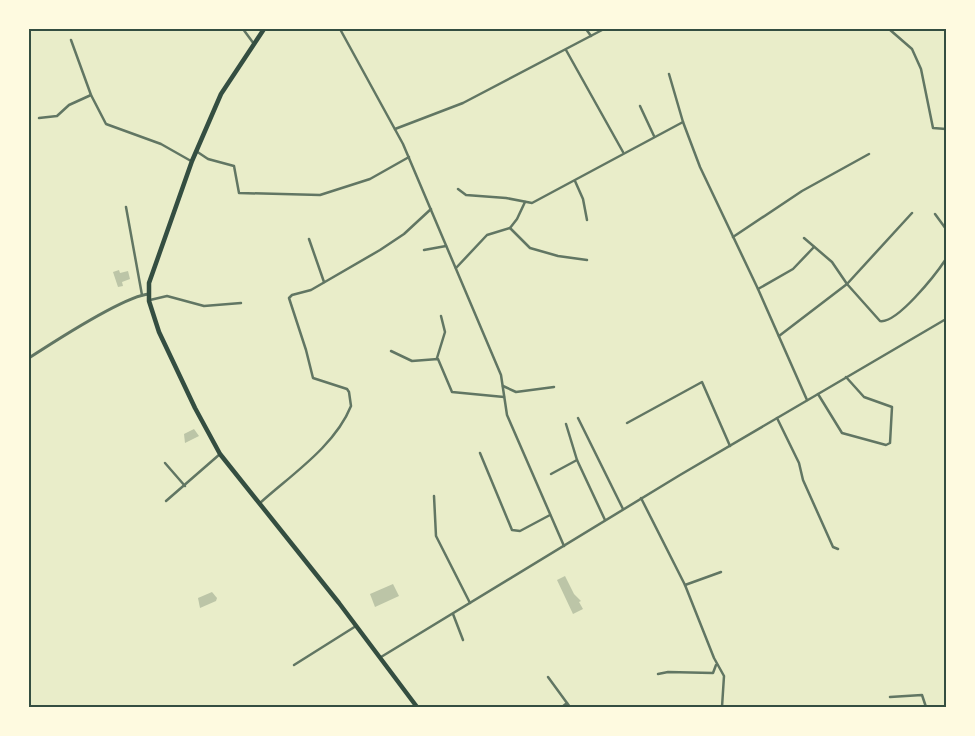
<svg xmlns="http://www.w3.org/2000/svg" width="975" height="736" viewBox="0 0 975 736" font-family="'PT Sans',sans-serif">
	<rect width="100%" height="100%" fill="#e9edc9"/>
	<g fill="#bcc5a7">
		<path d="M119 270 120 273 128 271 130 279 122 282 123 286 118 287 113 272Z"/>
		<path d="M194 429 199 436 185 443 184 434Z"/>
		<path d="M565 576 574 594 581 601 579 602 583 609 573 614 557 580Z"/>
		<path d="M393 584 399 596 375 607 370 594Z"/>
		<path d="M212 592 217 598 216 601 200 608 198 598Z"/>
	</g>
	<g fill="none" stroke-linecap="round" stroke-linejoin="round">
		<g stroke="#617663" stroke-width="2.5">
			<path d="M243 29 254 44"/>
			<path d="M340 29 403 144 501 375 507 415 564 546"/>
			<path d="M586 29 591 36"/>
			<path d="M889 29 912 49 921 69 933 128 946 129"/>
			<path d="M71 40 91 95 106 124 161 144 191 161"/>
			<path d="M566 50 623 152"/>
			<path d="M669 74 683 122 700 167 758 289 807 400"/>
			<path d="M640 106 654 136"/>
			<path d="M39 118 57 116 69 105 91 95"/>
			<path d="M395 129 463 103 604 29"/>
			<path d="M196 151 208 159 234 166 239 193 320 195 370 179 409 157"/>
			<path d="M575 181 583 199 587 220"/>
			<path d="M458 189 466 195 506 198 532 203 683 122"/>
			<path d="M126 207 142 295"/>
			<path d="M935 214 946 229"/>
			<path d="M510 228 517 219 525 202"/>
			<path d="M733 237 802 191 869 154"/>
			<path d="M804 238 832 262 847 284 880 321C897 324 936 274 946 259"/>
			<path d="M309 239 324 282"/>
			<path d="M424 250 446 246"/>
			<path d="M456 268 487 235 510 228 530 248 558 256 587 260"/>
			<path d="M758 289 793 269 814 247"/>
			<path d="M150 300 167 296 204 306 241 303"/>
			<path d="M779 336 847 284 912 213"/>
			<path d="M391 351 412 361 438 359 452 392 504 397"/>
			<path d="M437 358 445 332 441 316"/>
			<path d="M503 386 516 392 554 387"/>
			<path d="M818 394 842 433 886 445 890 443 892 407 864 397 846 377"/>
			<path d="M578 418 623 509"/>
			<path d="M777 418 799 463 803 480 833 547 838 549"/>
			<path d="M627 423 702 382 730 446"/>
			<path d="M566 424 577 460 605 520"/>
			<path d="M480 453 512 530 520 531 550 515"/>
			<path d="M165 463 185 486"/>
			<path d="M551 474 577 460"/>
			<path d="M434 496 436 536 470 603"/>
			<path d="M641 498 685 585 714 658 724 676 722 707"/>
			<path d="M166 501 220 454"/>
			<path d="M260 503C291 475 335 446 351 406L349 392 347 389 313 378 306 350 289 298 292 295 311 290 380 250 404 234 431 209"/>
			<path d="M685 585 721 572"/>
			<path d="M453 614 463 640"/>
			<path d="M381 657 680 475 946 319"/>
			<path d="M294 665 356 626"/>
			<path d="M658 674 668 672 713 673 716 665"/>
			<path d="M548 677 567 703"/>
			<path d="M890 697 922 695 926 707"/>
			<path d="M562 707 567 703 570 707"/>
		</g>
		<path stroke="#617663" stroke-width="3" d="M29 358C52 343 124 296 149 294"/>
		<path stroke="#344e41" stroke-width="4.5" d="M264 29 221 94 192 161 149 283V301L159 332 195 408 220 454 339 603 417 707"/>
	</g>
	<rect width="975" height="736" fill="none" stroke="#fefae0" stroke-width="60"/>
	<rect x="30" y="30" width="915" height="676" fill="none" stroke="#344e41" stroke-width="2"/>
</svg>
